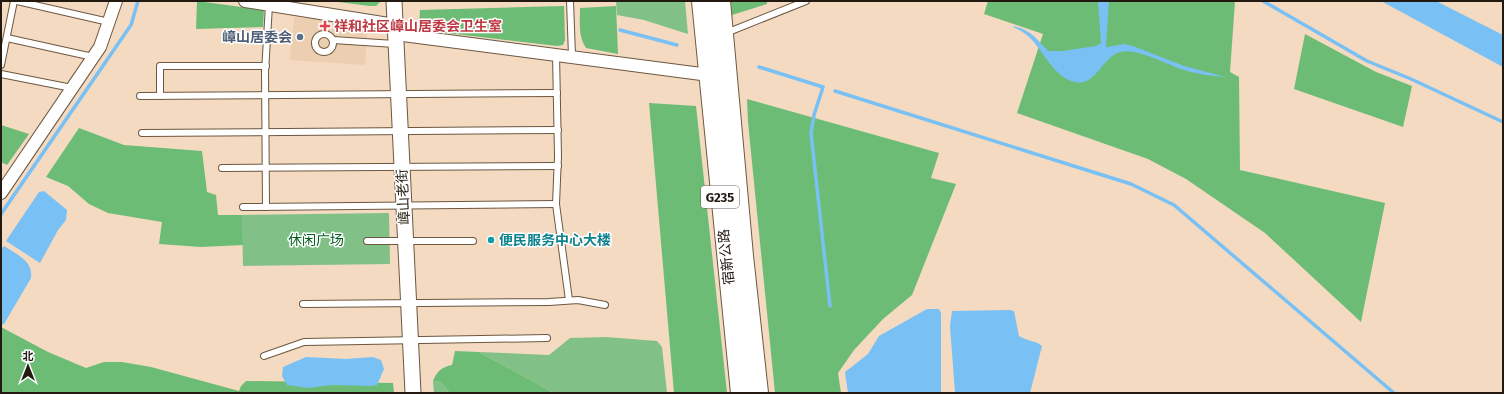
<svg xmlns="http://www.w3.org/2000/svg" width="1504" height="394" viewBox="0 0 1504 394" font-family="'Fira Sans','Noto Sans SC',sans-serif">
	<rect width="100%" height="100%" fill="#f3dac1"/>
	<path fill="#ecceb0" d="M294 17 368 22 365 65 290 60Z"/>
	<g fill="#81c086">
		<path d="M616 1H685L688 34 644 20 617 15Z"/>
		<path d="M389 213 390 264 243 266 242 215Z"/>
		<path d="M606 337 657 341 662 347 667 393H554L479 352 549 355 570 338Z"/>
		<path d="M433 381 441 382 450 393H434Z"/>
	</g>
	<g fill="#6cbc75">
		<path d="M197 1 264 10 263 27 196 29Z"/>
		<path d="M330 1H381L376 6H370Z"/>
		<path d="M731 1H767V4L732 15Z"/>
		<path d="M988 1H1235L1230 72 1239 77 1240 170 1385 203 1361 322 1265 233 1186 179 1148 159 1017 113 1043 34 984 14Z"/>
		<path d="M564 6 565 40 563 45 557 46 422 30 419 26 420 10Z"/>
		<path d="M616 6 618 54 586 48C578 36 580 22 580 8Z"/>
		<path d="M1305 34 1376 72 1412 86 1403 127 1294 89Z"/>
		<path d="M747 99 939 153 931 178 956 184 912 295 883 319 854 350 838 373 841 393H775L748 122Z"/>
		<path d="M649 103 696 106 727 393H674Z"/>
		<path d="M1 125 29 134 7 165 1 162Z"/>
		<path d="M79 128 124 145 202 151 207 192 216 195 218 215H242L243 245 201 247 159 244 162 222 108 213 89 204 68 186 46 177Z"/>
		<path d="M1 327 48 352 86 368 104 362H122L151 367 239 391 241 386 246 381 393 383 394 393H1Z"/>
		<path d="M455 351 479 352 554 393H450L441 382 433 381C437 371 442 367 452 365Z"/>
	</g>
	<g fill="#79c0f4">
		<path d="M1098 1H1109L1106 47 1124 44 1133 46 1184 66 1226 77C1211 76 1198 74 1184 70 1168 65 1136 47 1120 52 1100 58 1095 92 1069 80 1053 73 1043 52 1032 40 1027 34 1019 30 1012 26 1029 28 1036 38 1048 51H1063L1096 46 1101 43Z"/>
		<path d="M1381 1H1436L1503 35V67Z"/>
		<path d="M44 191 67 210 66 220 58 230 40 263 6 241 39 192Z"/>
		<path d="M4 246C17 255 33 260 31 278L4 324 1 325V249Z"/>
		<path d="M927 309H939L941 313V393H848L845 372 868 354 879 336Z"/>
		<path d="M1010 310 1014 311 1019 336C1026 341 1035 340 1042 346L1030 393H955L950 326 952 311Z"/>
		<path d="M306 357 346 359 373 357 381 360 384 369 377 385 371 386 332 385 308 388 287 385 282 376 283 367Z"/>
	</g>
	<g fill="none" stroke-linecap="round" stroke-linejoin="round">
		<g stroke="#79c0f4" stroke-width="3.5">
			<path d="M1263 1 1367 61 1411 79 1503 122"/>
			<path d="M620 30 677 45"/>
			<path d="M759 67 823 87 814 115 811 133 830 306"/>
			<path d="M835 91 1131 184 1174 205 1394 393"/>
			<path d="M1 214 131 25 138 1"/>
		</g>
		<defs>
			<g id="service">
				<path d="M17 1 109 22"/>
				<path d="M570 1 572 56"/>
				<path d="M726 33 806 1"/>
				<circle cx="324" cy="43" r="9"/>
				<path d="M7 38 93 57"/>
				<path d="M333 40 395 44"/>
				<path d="M556 54 558 156 556 204 569 300"/>
				<path d="M1 65 14 1"/>
				<path d="M1 74 72 88"/>
				<path d="M140 96 557 93"/>
				<path d="M160 96V66H266"/>
				<path d="M142 133 558 130"/>
				<path d="M222 168 558 166"/>
				<path d="M243 207 556 204"/>
				<path d="M266 207 265 72 269 5"/>
				<path d="M367 241H473"/>
				<path d="M303 304 549 302 578 300 605 305"/>
				<path d="M264 356 304 342 547 338"/>
			</g>
			<g id="minor">
				<path d="M245 1 395 25"/>
				<path d="M395 34 709 75"/>
				<path d="M1 193 100 47 116 1"/>
			</g>
			<path id="tertiary" d="M394 1 413 393"/>
			<g id="trunk">
				<path d="M702 1 741 393"/>
				<path d="M720 1 743 256 758 393"/>
			</g>
		</defs>
		<use href="#service" stroke="#6d5741" stroke-width="8"/>
		<use href="#minor" stroke="#6d5741" stroke-width="14"/>
		<use href="#tertiary" stroke="#6d5741" stroke-width="17"/>
		<use href="#trunk" stroke="#6d5741" stroke-width="22"/>
		<use href="#service" stroke="#fff" stroke-width="6"/>
		<use href="#minor" stroke="#fff" stroke-width="12"/>
		<use href="#tertiary" stroke="#fff" stroke-width="15"/>
		<use href="#trunk" stroke="#fff" stroke-width="20"/>
	</g>
	<path fill="#e0444e" stroke="#fff" stroke-width="1.5" d="M323 20h4v4h4v4h-4v4h-4v-4h-4v-4h4z"/>
	<circle fill="#5c6f8a" stroke="#fff" stroke-width="1.5" cx="300" cy="37" r="4"/>
	<circle fill="#0f9aa8" stroke="#fff" stroke-width="1.5" cx="491" cy="240" r="4"/>
	<g text-anchor="middle" stroke-width="3" stroke-linejoin="round" paint-order="stroke">
		<rect fill="#fff" stroke="#645e58" stroke-width="1" x="701" y="186" width="38" height="22" rx="3"/>
		<g font-size="13" font-weight="bold" fill="#221910">
			<text x="720" y="202">G235</text>
		</g>
		<g font-size="14" font-weight="bold" fill="#be3a42" stroke="#fff" text-anchor="start">
			<text x="334" y="31">祥和社区嶂山居委会卫生室</text>
		</g>
		<g font-size="14" font-weight="bold" fill="#4e5e75" stroke="#fff" text-anchor="end">
			<text x="292" y="42">嶂山居委会</text>
		</g>
		<g font-size="14" fill="#221910" stroke="#fff">
			<text transform="translate(403 197) rotate(-93)" y="5">嶂山老街</text>
			<text transform="translate(726 257) rotate(-96)" y="5">宿新公路</text>
		</g>
		<g font-size="14" fill="#03601e" stroke="#fff">
			<text x="316" y="245">休闲广场</text>
		</g>
		<g font-size="14" font-weight="bold" fill="#0d838f" stroke="#fff" text-anchor="start">
			<text x="499" y="245">便民服务中心大楼</text>
		</g>
	</g>
	<rect width="1504" height="394" fill="none" stroke="#221910" stroke-width="4"/>
	<g transform="translate(28 366)" stroke="#ffffff" stroke-width="3" paint-order="stroke">
	<path d="M0-3L7 15L0 10L-7 15Z" fill="#221910"/>
	<text y="-6" font-size="11" font-weight="bold" text-anchor="middle" fill="#221910">北</text>
	</g>
</svg>
